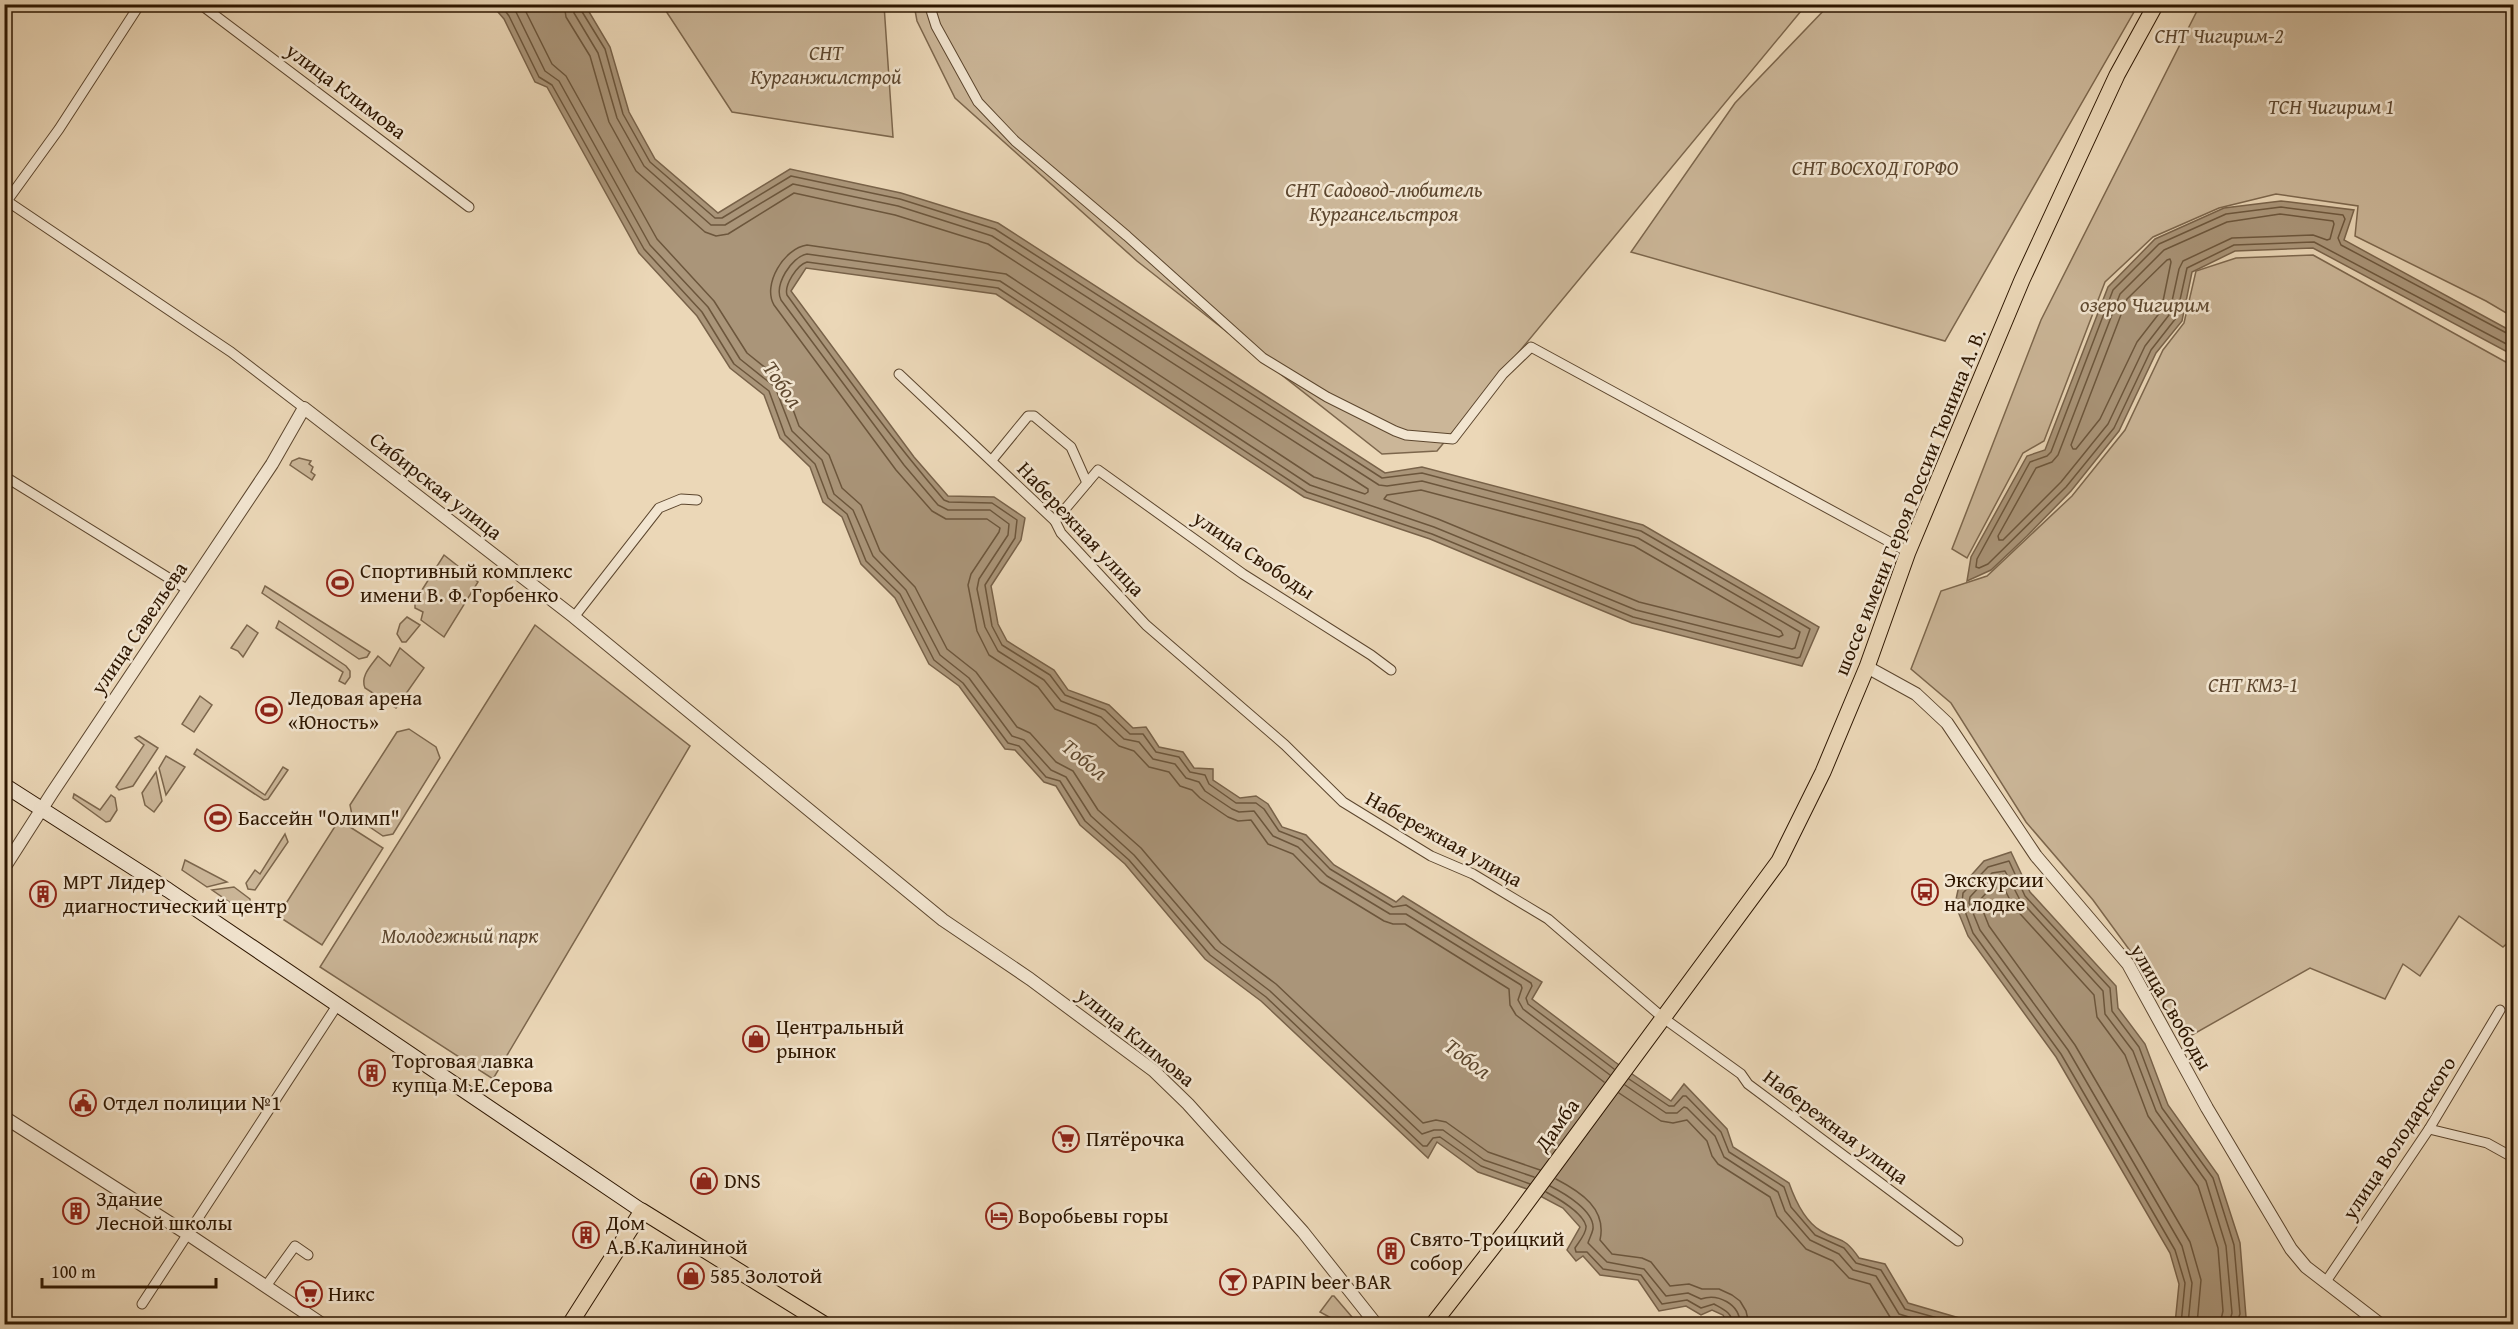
<svg xmlns="http://www.w3.org/2000/svg" width="2518" height="1329" viewBox="0 0 2518 1329" font-family="'Gentium Book Plus',serif">
	<rect width="100%" height="100%" fill="#ebd7b7"/>
	<filter id="stains"><feTurbulence type="fractalNoise" baseFrequency=".00333" numOctaves="4"/><feColorMatrix values="0 0 0 0 .2 0 0 0 0 .09 0 0 0 0 .02 0 0 0 .5 -.17"/></filter>
	<radialGradient id="worn" r=".72"><stop offset=".6" stop-color="#630" stop-opacity="0"/><stop offset="1" stop-color="#630" stop-opacity=".3"/></radialGradient>
	<g fill="#cbb698" stroke="#7c664c" stroke-width="1.5">
		<path d="M662 5H884L893 137 732 112Z"/>
		<path d="M914 5H1806L1437 451 1382 454 1137 261 955 98 917 21Z"/>
		<path d="M1829 5H2138L1945 341 1631 252 1735 103Z"/>
		<path d="M2200 5H2513V317L2486 301 2355 236 2358 206 2276 194 2219 208 2153 237 2105 282 2044 441 2023 453 1967 558 1952 549 2041 320Z"/>
		<path d="M2313 255 2513 366V938L2503 947 2459 916 2420 976 2403 964 2385 999 2310 968 2185 1039 2139 963 2093 900 2026 822 1951 703 1911 669 1941 591 1987 576 2072 496 2125 430 2163 350 2184 323 2196 271 2236 258Z"/>
		<path d="M299 458 311 461 309 464 313 467 311 472 315 475 312 480 290 465 292 461Z"/>
		<path d="M444 555 478 582 444 637 421 620 423 612 415 608V601Z"/>
		<path d="M265 586 370 652 367 657 359 659 262 593Z"/>
		<path d="M407 617 420 625 406 642H402L397 634 400 624Z"/>
		<path d="M279 621 346 666 350 671V677L345 684 339 681 343 672 276 628Z"/>
		<path d="M247 625 258 633 243 657 238 651 231 648Z"/>
		<path d="M535 625 690 746 493 1079 320 967Z"/>
		<path d="M400 648 424 668 396 708 365 688C360 676 371 666 378 656L390 666Z"/>
		<path d="M200 696 212 705 194 732 182 724Z"/>
		<path d="M409 729 436 747 440 758 393 834 383 836 352 815 350 805 397 732Z"/>
		<path d="M139 736 158 748 133 786 119 790 116 787 144 745 135 738Z"/>
		<path d="M197 749 265 795 283 767 288 770 268 799 264 800 194 754Z"/>
		<path d="M166 756 185 767 166 795 159 768Z"/>
		<path d="M156 772 162 801 154 812 145 805 142 793Z"/>
		<path d="M74 794 100 810 111 795 115 798 117 810 110 821 106 822 73 798Z"/>
		<path d="M339 820 383 848 322 945 278 916Z"/>
		<path d="M285 834 288 842 255 890 248 889 246 883 255 870 260 874Z"/>
		<path d="M185 860 227 882 207 887 182 870Z"/>
		<path d="M234 887 250 899V904L244 912 212 890Z"/>
		<path d="M1332 1296H1334L1358 1324H1342L1320 1312Z"/>
	</g>
	<g fill="#aa9579" stroke="#786249" stroke-width="1.5">
		<path d="M492 5H585L610 47 629 112 655 159 718 213 790 169 901 193 998 223 1385 473 1422 467 1643 525 1819 627 1802 666 1632 623 1430 539 1304 497 996 294 806 268 791 291 914 457 948 496 994 497 1025 518 1021 540 991 586 998 624 1007 641 1054 670 1068 690 1109 705 1133 728 1146 727 1159 747 1183 752 1194 768 1213 769V780L1240 798 1256 796 1268 804 1282 827 1306 835 1334 865 1396 902 1403 896 1542 982 1532 999 1615 1062 1671 1101 1684 1084 1727 1129 1733 1147 1789 1183C1795 1200 1804 1221 1821 1231 1841 1243 1843 1235 1859 1258L1885 1264 1908 1303 1980 1324H1722L1727 1323 1723 1315 1712 1310 1701 1315 1686 1306 1659 1311 1638 1280 1600 1275 1583 1256 1576 1261 1567 1250 1580 1227 1563 1208 1527 1189 1478 1172 1437 1142 1428 1158 1261 1001 1205 959 1125 864 1080 825 1056 786 1044 782 1015 750 1005 749 959 686 929 664 895 598 861 564 842 517 823 502 810 467 780 438 764 395 730 368 697 316 639 253 547 87 535 82 504 19Z"/>
		<path d="M2281 201 2354 210 2344 240 2513 332V355L2313 248 2235 251 2192 272 2182 321 2156 353 2119 431 2071 491 2027 536 1991 570 1967 581 1971 557 2027 456 2045 450 2108 287 2155 239 2224 208Z"/>
		<path d="M2011 852 2030 892 2116 986 2118 1008 2145 1044 2168 1105 2218 1175 2240 1243 2246 1317 2241 1324H2175L2179 1284 2170 1253 2056 1057 1968 936 1955 904 1958 890 1984 861Z"/>
	</g>
	<g fill="none" stroke-linecap="round" stroke-linejoin="round">
		<g stroke="#6c563c" stroke-width="1.5">
			<path d="M500 4 509 16 539 77 552 85 644 249 702 312 734 364 769 391 785 435 815 464 828 498 847 514 866 561 900 594 934 660 963 683 1008 743 1019 746 1046 777 1060 781 1085 821 1129 860 1210 955 1266 997 1423 1146H1427L1433 1138 1440 1137 1481 1166 1530 1184"/>
			<path d="M510 4 516 12 545 71 559 81 650 245 708 307 740 359 775 387 792 431 822 460 834 494 853 510 873 556 906 590 940 655 969 678 1012 736 1024 740 1051 770 1066 777 1091 816 1134 855 1215 949 1270 991 1422 1134 1434 1130H1443L1484 1160 1534 1177"/>
			<path d="M522 4 552 64 566 76 657 239 714 301 747 353 783 382 799 426 829 455 842 488 861 505 880 551 915 587 947 649 976 672 1017 727 1030 733 1056 762 1073 771 1098 810 1141 848 1221 943 1276 984 1423 1123 1436 1120 1446 1122 1488 1152 1540 1170"/>
			<path d="M564 4 566 17 590 56 609 122 636 171 705 232 716 236 728 234 794 193 895 215 988 244 1368 489V492L1365 494 1314 477 1006 274 807 245C784 248 762 285 774 305L896 470 932 511 946 519H987L1000 528 999 532 971 574 968 585 977 631 989 655 1038 687 1055 709 1096 725 1119 746 1134 751 1149 767 1169 772 1180 786 1192 790 1200 798 1228 817 1238 821 1251 820 1268 844 1293 854 1320 882 1384 921 1393 924H1405L1509 989 1510 1005 1516 1015 1604 1082"/>
			<path d="M573 4 574 13 598 53 617 118 644 166 711 225H725L793 184 898 206 992 236 1379 485 1387 486 1422 481 1638 538 1800 632 1795 648 1792 649 1636 610 1434 527 1310 485 1000 281 807 254C791 257 774 285 781 300L904 465 938 505 948 510H990L1009 524 1008 535 979 579 977 589 985 627 998 651 1044 680 1061 701 1101 717 1124 739 1139 742 1153 759 1175 764 1186 778 1199 782 1205 791 1232 809 1239 812 1254 811 1273 836 1298 847 1327 876 1390 914H1406L1521 985 1522 988 1518 1000 1523 1009 1610 1075"/>
			<path d="M580 4 581 10 605 49 623 114 650 162 715 218H722L791 176 900 199 995 229 1382 478 1422 473 1641 531 1810 629 1800 657 1797 658 1633 617 1432 534 1307 492 998 288 807 262C797 265 784 285 787 295 838 365 888 435 944 500L949 502 992 503 1017 520 1015 538 985 585 992 626 1002 645 1050 675 1065 695 1105 710 1130 734H1143L1156 752 1179 757 1190 772 1205 775 1209 784 1236 803H1256L1264 809 1279 831 1302 840 1330 869 1393 907 1406 905 1531 983 1532 986 1526 998 1528 1004 1614 1069"/>
			<path d="M2280 214 2333 221 2334 224 2330 239 2327 240 2313 235 2232 238 2183 261 2179 269 2169 315 2145 346 2108 424 2061 482 2003 540H1999L1998 536 2036 468 2052 462 2058 455 2120 294 2164 250 2227 222Z"/>
			<path d="M2167 260 2170 259 2171 262 2161 311 2137 342 2100 419 2076 449H2073L2071 445 2127 299Z"/>
			<path d="M2514 337 2341 245 2338 238 2345 219 2343 215 2281 207 2226 214 2159 244 2113 290 2051 452 2047 456 2030 462 1977 559 1976 567 1979 568 1988 564 2066 487 2114 428 2151 350 2176 318 2187 268 2234 245 2314 242 2514 348"/>
			<path d="M1421 490 1634 546 1781 631 1783 635 1779 637 1639 602 1438 519 1384 499 1387 495Z"/>
			<path d="M1629 1079 1669 1106H1674L1683 1096H1686L1721 1132 1729 1152 1784 1187 1791 1207 1815 1235 1844 1248 1856 1263 1881 1270 1905 1309 1959 1324"/>
			<path d="M1625 1085 1666 1113H1677L1684 1107 1687 1108 1715 1136 1724 1157 1778 1192 1785 1211 1810 1240 1839 1254 1853 1270 1876 1276 1899 1314 1932 1324"/>
			<path d="M1619 1093 1661 1121 1673 1123 1687 1120 1707 1141 1712 1156 1718 1164 1770 1197 1777 1216 1806 1249 1833 1261 1849 1278 1870 1284 1890 1317 1900 1324"/>
			<path d="M1556 1179C1581 1192 1607 1209 1600 1240L1612 1254 1642 1258 1651 1262 1670 1286 1689 1284 1702 1289H1719L1732 1295 1740 1301 1746 1311 1749 1324"/>
			<path d="M1550 1186C1564 1193 1595 1211 1593 1229 1592 1234 1589 1239 1588 1243L1607 1262 1644 1269 1666 1296 1688 1293 1701 1299C1718 1293 1740 1304 1740 1324"/>
			<path d="M1546 1192C1557 1198 1583 1212 1586 1226 1587 1233 1578 1243 1575 1248L1576 1252H1587L1603 1269 1641 1275 1662 1304 1687 1300 1701 1308 1714 1304C1723 1309 1733 1313 1732 1324"/>
			<path d="M2181 1324 2185 1283 2175 1250 2061 1054 1973 933 1962 903 1963 893 1988 867 2009 861 2025 896 2110 988 2112 1011 2139 1047 2162 1108 2213 1178 2234 1245 2240 1314 2236 1324"/>
			<path d="M2188 1324 2192 1283 2182 1246 2068 1050 1980 930 1969 903 1970 897 1992 873 2005 871 2020 900 2103 991 2105 1014 2133 1051 2156 1111 2206 1181 2226 1246 2232 1313 2229 1324"/>
			<path d="M2197 1324 2201 1280 2190 1242 2075 1045 1989 926 1979 901 1997 881 2001 882 2013 906 2094 995 2097 1017 2125 1055 2148 1116 2198 1186 2218 1248 2223 1311 2220 1324"/>
		</g>
		<defs>
			<g id="minor">
				<path d="M200 4 469 207"/>
				<path d="M929 4 936 26 978 102 1015 141 1127 236 1263 358 1327 397 1395 431 1406 435 1453 439 1503 374 1531 347 1908 552"/>
				<path d="M4 199 231 352 304 408"/>
				<path d="M4 205 59 129 140 4"/>
				<path d="M899 374 1055 521 1061 533 1146 625 1285 745 1343 802 1431 856 1473 874 1548 919 1662 1017 1741 1074 1748 1084 1958 1241"/>
				<path d="M992 460 1028 416H1034L1071 447 1087 483"/>
				<path d="M4 476 188 590"/>
				<path d="M1055 521 1098 470 1243 574 1371 655 1391 670"/>
				<path d="M574 617 659 508 681 499 697 500"/>
				<path d="M2429 1129 2487 1143 2514 1158"/>
				<path d="M2325 1283 2429 1129 2500 1010"/>
				<path d="M266 1286 295 1246 308 1255"/>
				<path d="M142 1304 338 1004"/>
			</g>
			<g id="tertiary">
				<path d="M1867 667 1916 694 1947 723 2036 856 2128 964 2207 1108 2291 1249 2306 1267 2380 1324"/>
				<path d="M4 868 52 793 272 464 304 408 574 617 943 920 1030 979 1154 1071 1188 1104 1303 1232 1376 1324"/>
				<path d="M4 1117 189 1235 322 1324"/>
			</g>
			<path id="secondary" d="M4 785 168 890 642 1211"/>
			<g id="primary">
				<path d="M570 1324 642 1211 824 1324"/>
				<path d="M1433 1324 1511 1224 1779 861 1823 772 1867 667 1908 552 2022 280 2117 75 2156 4"/>
			</g>
		</defs>
		<use href="#minor" stroke="#5c462e" stroke-width="11"/>
		<use href="#tertiary" stroke="#5c462e" stroke-width="14"/>
		<use href="#secondary" stroke="#2d1600" stroke-width="16"/>
		<use href="#primary" stroke="#2d1600" stroke-width="17"/>
		<use href="#minor" stroke="#f2e5d0" stroke-width="9"/>
		<use href="#tertiary" stroke="#f2e5d0" stroke-width="12"/>
		<use href="#secondary" stroke="#f2e5d0" stroke-width="14"/>
		<use href="#primary" stroke="#ebd7b7" stroke-width="15"/>
	</g>
	<defs>
		<symbol id="stadium-ring" viewBox="-11 -11 22 22"><circle r="9.5" fill="#f2e5d0" stroke="#8f2418" stroke-width="1.5"/><path d="M0-5a6.5 5 0 1 0 0 10a6.5 5 0 1 0 0-10ZM-3.5-1.8h7v3.6h-7Z" fill="#8f2418"/></symbol>
		<symbol id="bus-ring" viewBox="-11 -11 22 22"><circle r="9.5" fill="#f2e5d0" stroke="#8f2418" stroke-width="1.5"/><path d="M-5-6H5V4H4V6H2V4H-2V6H-4V4H-5ZM-3.5-4V0h7V-4ZM-3.5 1.2v1.5H-2V1.2ZM2 1.2v1.5H3.5V1.2Z" fill="#8f2418"/></symbol>
		<symbol id="building-ring" viewBox="-11 -11 22 22"><circle r="9.5" fill="#f2e5d0" stroke="#8f2418" stroke-width="1.5"/><path d="M-4-6H4V6H1V3H-1V6H-4ZM-2.5-4.3h1.7v1.8h-1.7ZM.8-4.3h1.7v1.8H.8ZM-2.5-1h1.7V.8h-1.7ZM.8-1h1.7V.8H.8Z" fill="#8f2418"/></symbol>
		<symbol id="shop-ring" viewBox="-11 -11 22 22"><circle r="9.5" fill="#f2e5d0" stroke="#8f2418" stroke-width="1.5"/><path d="M-5-2.5h2.3a2.7 3.5 0 0 1 5.4 0H5L5.5 6h-11ZM-1.5-2.5h3a1.5 2.3 0 0 0-3 0Z" fill="#8f2418"/></symbol>
		<symbol id="civic-ring" viewBox="-11 -11 22 22"><circle r="9.5" fill="#f2e5d0" stroke="#8f2418" stroke-width="1.5"/><path d="M-.6-6.5H3V-4.5H.6V-3L4-1V1h2V6H-6V1h2V-1L-.6-3ZM-1.2 2.5V6h2.4V2.5Z" fill="#8f2418"/></symbol>
		<symbol id="supermarket-ring" viewBox="-11 -11 22 22"><circle r="9.5" fill="#f2e5d0" stroke="#8f2418" stroke-width="1.5"/><path d="M-6-5.5h2.5l.6 2H6L4.5 2H-2.5L-4.4-4H-6ZM-1.5 3.2a1.3 1.3 0 1 0 .1 0ZM3 3.2a1.3 1.3 0 1 0 .1 0Z" fill="#8f2418"/></symbol>
		<symbol id="hotel-ring" viewBox="-11 -11 22 22"><circle r="9.5" fill="#f2e5d0" stroke="#8f2418" stroke-width="1.5"/><path d="M-6-4.5h1.5V1H6V5H4.5V3h-9V5H-6ZM-4 0a1.8 1.8 0 1 1 3.6 0ZM.5 0V-2.5h3Q6-2.5 6 0Z" fill="#8f2418"/></symbol>
		<symbol id="bar-ring" viewBox="-11 -11 22 22"><circle r="9.5" fill="#f2e5d0" stroke="#8f2418" stroke-width="1.5"/><path d="M-6-5H6L.8 .8V4.5H3.5V6h-7V4.5H-.8V.8Z" fill="#8f2418"/></symbol>
	</defs>
	<g fill-rule="evenodd">
		<use href="#stadium-ring" x="325" y="568" width="30" height="30"/>
		<use href="#stadium-ring" x="254" y="695" width="30" height="30"/>
		<use href="#stadium-ring" x="203" y="803" width="30" height="30"/>
		<use href="#bus-ring" x="1910" y="877" width="30" height="30"/>
		<use href="#building-ring" x="28" y="879" width="30" height="30"/>
		<use href="#shop-ring" x="741" y="1024" width="30" height="30"/>
		<use href="#building-ring" x="357" y="1058" width="30" height="30"/>
		<use href="#civic-ring" x="68" y="1088" width="30" height="30"/>
		<use href="#supermarket-ring" x="1051" y="1124" width="30" height="30"/>
		<use href="#shop-ring" x="689" y="1166" width="30" height="30"/>
		<use href="#building-ring" x="61" y="1196" width="30" height="30"/>
		<use href="#hotel-ring" x="984" y="1201" width="30" height="30"/>
		<use href="#building-ring" x="571" y="1220" width="30" height="30"/>
		<use href="#building-ring" x="1376" y="1236" width="30" height="30"/>
		<use href="#shop-ring" x="676" y="1261" width="30" height="30"/>
		<use href="#bar-ring" x="1218" y="1267" width="30" height="30"/>
		<use href="#supermarket-ring" x="294" y="1279" width="30" height="30"/>
	</g>
	<g text-anchor="middle" stroke-width="5" stroke-linejoin="round" paint-order="stroke">
		<g font-size="21" font-style="italic" fill="#5c462e" stroke="#f2e5d0">
			<text x="2219" y="43">СНТ Чигирим-2</text>
			<text x="826" y="60">СНТ<tspan x="826" dy="24">Курганжилстрой</tspan></text>
			<text x="2331" y="114">ТСН Чигирим 1</text>
			<text x="1875" y="175">СНТ ВОСХОД ГОРФО</text>
			<text x="1384" y="197">СНТ Садовод-любитель<tspan x="1384" dy="24">Кургансельстроя</tspan></text>
			<text x="2253" y="692">СНТ КМЗ-1</text>
			<text x="460" y="943">Молодежный парк</text>
		</g>
		<g font-size="21" fill="#2d1600" stroke="#f2e5d0">
			<text transform="translate(346 91) rotate(37)" y="7">улица Климова</text>
			<text transform="translate(436 486) rotate(38)" y="7">Сибирская улица</text>
			<text transform="translate(1910 502) rotate(-68)" y="7">шоссе имени Героя России Тюнина А. В.</text>
			<text transform="translate(1081 529) rotate(47)" y="7">Набережная улица</text>
			<text transform="translate(1254 555) rotate(34)" y="7">улица Свободы</text>
			<text transform="translate(139 628) rotate(-56)" y="7">улица Савельева</text>
			<text transform="translate(1444 839) rotate(29)" y="7">Набережная улица</text>
			<text transform="translate(2171 1007) rotate(60)" y="7">улица Свободы</text>
			<text transform="translate(1136 1037) rotate(39)" y="7">улица Климова</text>
			<text transform="translate(1557 1125) rotate(-54)" y="7">Дамба</text>
			<text transform="translate(1836 1127) rotate(37)" y="7">Набережная улица</text>
			<text transform="translate(2399 1138) rotate(-57)" y="7">улица Володарского</text>
		</g>
		<g font-size="21" fill="#2d1600" stroke="#f2e5d0" text-anchor="start">
			<text x="360" y="578">Спортивный комплекс<tspan x="360" dy="24">имени В. Ф. Горбенко</tspan></text>
			<text x="288" y="705">Ледовая арена<tspan x="288" dy="24">«Юность»</tspan></text>
			<text x="238" y="825">Бассейн "Олимп"</text>
			<text x="1944" y="887">Экскурсии<tspan x="1944" dy="24">на лодке</tspan></text>
			<text x="63" y="889">МРТ Лидер<tspan x="63" dy="24">диагностический центр</tspan></text>
			<text x="776" y="1034">Центральный<tspan x="776" dy="24">рынок</tspan></text>
			<text x="392" y="1068">Торговая лавка<tspan x="392" dy="24">купца М.Е.Серова</tspan></text>
			<text x="103" y="1110">Отдел полиции №1</text>
			<text x="1086" y="1146">Пятёрочка</text>
			<text x="724" y="1188">DNS</text>
			<text x="96" y="1206">Здание<tspan x="96" dy="24">Лесной школы</tspan></text>
			<text x="1018" y="1223">Воробьевы горы</text>
			<text x="606" y="1230">Дом<tspan x="606" dy="24">А.В.Калининой</tspan></text>
			<text x="1410" y="1246">Свято-Троицкий<tspan x="1410" dy="24">собор</tspan></text>
			<text x="710" y="1283">585 Золотой</text>
			<text x="1252" y="1289">PAPIN beer BAR</text>
			<text x="328" y="1301">Никс</text>
		</g>
		<g font-size="22" font-style="italic" fill="#5f4930" stroke="#f2e5d0">
			<text x="2145" y="312">озеро Чигирим</text>
			<text transform="translate(783 384) rotate(55)" y="8">Тобол</text>
			<text transform="translate(1085 759) rotate(39)" y="8">Тобол</text>
			<text transform="translate(1468 1058) rotate(37)" y="8">Тобол</text>
		</g>
	</g>
	<rect width="2518" height="1329" fill="none" stroke="#ebd7b7" stroke-width="24"/>
	<rect x="6" y="6" width="2506" height="1317" fill="none" stroke="#2d1600" stroke-width="3"/>
	<rect x="12" y="12" width="2494" height="1305" fill="none" stroke="#2d1600" stroke-width="1.5"/>
	<path d="M42 1278v9h174v-9" fill="none" stroke="#2d1600" stroke-width="3"/>
	<text x="51" y="1278" font-size="18" fill="#2d1600" stroke="#f2e5d0" stroke-width="4.5" paint-order="stroke">100 m</text>
	<rect width="100%" height="100%" filter="url(#stains)"/>
	<rect width="100%" height="100%" fill="url(#worn)"/>
</svg>
